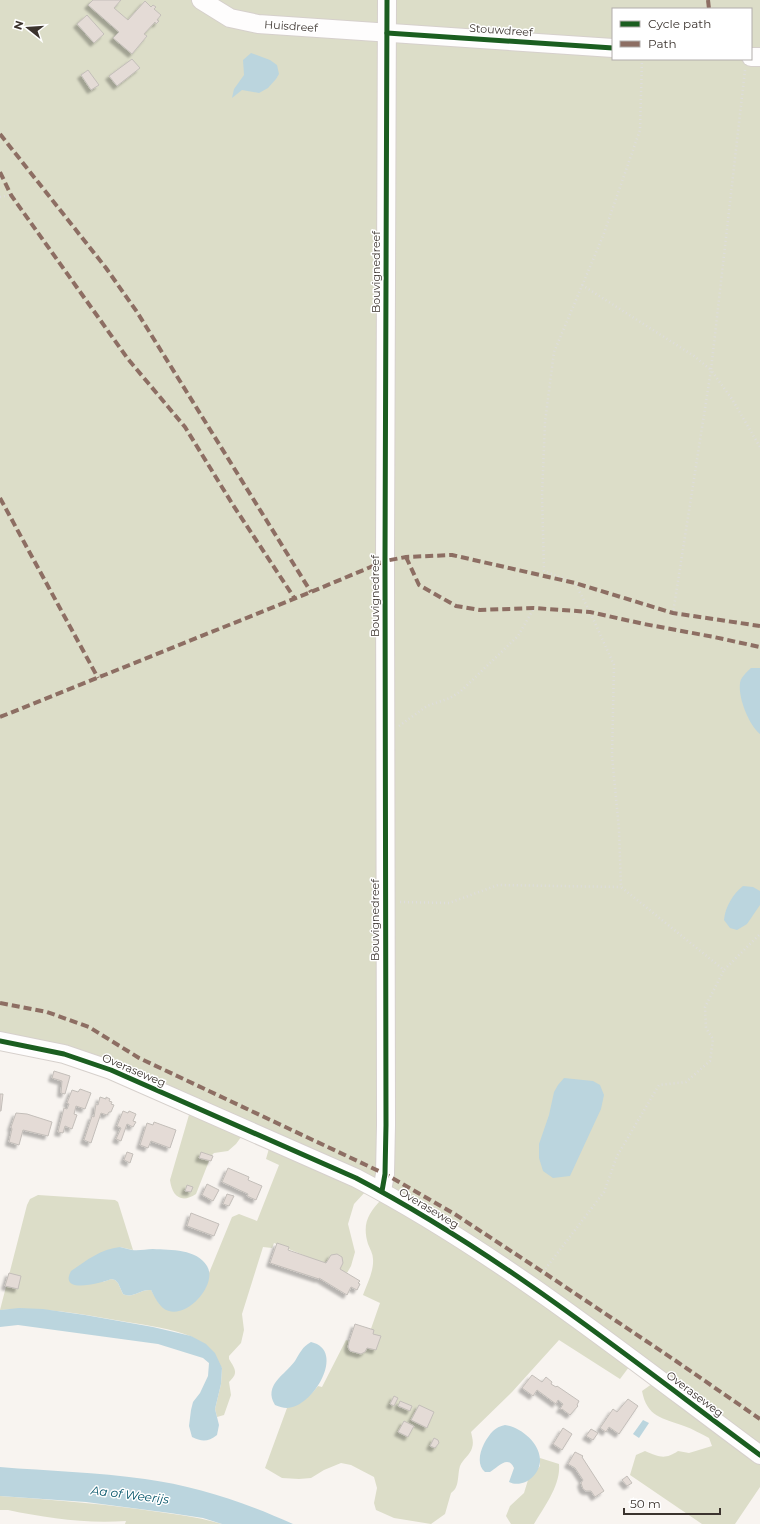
<svg xmlns="http://www.w3.org/2000/svg" width="760" height="1524" viewBox="0 0 760 1524" font-family="Montserrat,sans-serif">
	<defs>
		<filter id="shadow"><feDropShadow dx="-3.5" dy="3.5" stdDeviation="1" flood-color="#0004"/></filter>
	</defs>
	<rect width="100%" height="100%" fill="#f8f4f0"/>
	<g fill="#dcddc8" fill-rule="evenodd">
		<path d="M0 0H760V1487L735 1524H702L630 1475 636 1455 645 1451C659 1457 665 1460 678 1451L689 1453 712 1446 709 1438C701 1434 693 1429 684 1426 662 1418 647 1417 642 1391L656 1381 632 1363 620 1379 559 1340 512 1392 471 1432C472 1437 474 1442 472 1448 470 1455 463 1459 460 1466 457 1476 460 1487 451 1493L445 1514 431 1524 394 1518 376 1510 374 1503 377 1488 374 1477 351 1465 341 1463 324 1470 311 1478 299 1479 282 1478 265 1468 287 1408C301 1403 309 1397 318 1386L322 1387 346 1340 365 1346 380 1303 363 1295C367 1284 374 1271 373 1259 373 1254 370 1249 368 1244 362 1224 368 1213 382 1199L366 1191 354 1204 348 1224 355 1252 351 1266 347 1273 274 1243 272 1248 263 1247 242 1314 244 1330 241 1343 229 1356V1359C235 1369 239 1373 229 1382L231 1395 224 1415 217 1417 215 1409 221 1384 222 1368C216 1361 197 1338 190 1336 172 1329 147 1325 127 1322 85 1315 43 1306 0 1310L27 1205 30 1199 38 1195 115 1200 118 1202 133 1250 120 1247 103 1282 111 1279 115 1280 118 1283 123 1294C133 1299 140 1289 151 1290L159 1303 205 1288 208 1280 209 1273 232 1217 239 1214 257 1221 279 1165 266 1159 270 1145 244 1133 236 1144 228 1151 214 1153 211 1156 196 1194C181 1204 172 1196 170 1180L191 1108 103 1063 0 1042ZM613 9H751V59H613Z"/>
		<path d="M540 1458 559 1464C561 1485 544 1507 534 1524H511L506 1516 510 1506 524 1493 528 1480 540 1466Z"/>
		<path d="M0 1496C46 1499 92 1503 138 1509 166 1513 195 1516 222 1524H125L126 1521C86 1524 46 1518 8 1510H0Z"/>
	</g>
	<g fill="#bbd5de">
		<path d="M251 53 270 60 277 65 279 74 276 79 268 88 259 93 242 90 232 98 234 89 244 75 243 60Z"/>
		<path d="M751 668H760V734C749 725 738 698 740 683 741 677 746 673 751 668Z"/>
		<path d="M743 886 753 887 760 891V905L747 924 737 930 730 928 724 920C725 907 733 894 743 886Z"/>
		<path d="M564 1078 593 1081 600 1085 604 1095 601 1109 570 1176 553 1178 543 1171 539 1158V1144L549 1115 554 1092 558 1085Z"/>
		<path d="M120 1247C124 1248 128 1249 132 1250 139 1251 146 1249 153 1249 171 1250 197 1249 207 1266 219 1285 183 1324 163 1308 158 1304 154 1296 151 1290 140 1289 133 1299 123 1294L118 1283 115 1280 111 1279C102 1283 58 1295 71 1271 87 1260 101 1249 120 1247Z"/>
		<path d="M19 1308 43 1309 85 1315 153 1327 191 1336 206 1344 215 1353 222 1368 221 1384 215 1409 219 1425 217 1435C208 1442 202 1442 192 1437L189 1426 191 1410 193 1402 200 1393 208 1376 209 1363 203 1358 158 1344 18 1325 0 1327V1310Z"/>
		<path d="M311 1342C347 1350 313 1408 287 1408 283 1408 278 1406 275 1405 263 1385 285 1375 295 1361 300 1353 302 1347 311 1342Z"/>
		<path d="M643 1420 649 1423 639 1438 633 1434Z"/>
		<path d="M505 1425C520 1427 539 1442 540 1459 541 1475 523 1489 509 1482L514 1468C508 1454 497 1468 490 1472H485C473 1462 484 1440 493 1431 496 1428 500 1426 505 1425Z"/>
		<path d="M0 1467C48 1471 97 1472 145 1479 196 1486 247 1503 293 1524H222L203 1518 170 1513 86 1502 0 1496Z"/>
	</g>
	<g fill="#e4dbd6" stroke="#c3beb9" filter="url(#shadow)">
		<path d="M93 0H121L114 8 128 20 145 1 151 7 153 5 156 7 154 9 161 15 157 20 159 21 156 24 155 22 144 34 147 36 132 54 113 38 119 32 88 5Z"/>
		<path d="M87 15 104 34 94 43 77 24Z"/>
		<path d="M132 59 140 68 117 86 109 76Z"/>
		<path d="M88 70 99 85 91 90 81 75Z"/>
		<path d="M54 1071 70 1076 65 1094 61 1093 62 1081 52 1078Z"/>
		<path d="M80 1089 91 1093 85 1109 76 1106 74 1114 77 1115 72 1129 65 1126 63 1133 58 1132 64 1108 67 1109 69 1104 67 1103 72 1090 78 1092Z"/>
		<path d="M0 1094H3L1 1111H0Z"/>
		<path d="M100 1097 106 1099V1097L110 1099 109 1101 112 1102 111 1104 114 1105 111 1112H109L107 1115 101 1113 91 1143 84 1140 92 1116 94 1117 96 1104 98 1105Z"/>
		<path d="M123 1111 128 1113 129 1111 136 1114 133 1121 136 1122 133 1127 127 1124 121 1141 116 1139 121 1128 117 1126Z"/>
		<path d="M16 1113 27 1114 52 1122 48 1136 23 1130 19 1145 9 1142 12 1129 11 1127Z"/>
		<path d="M154 1122 176 1130 170 1148 151 1141 148 1148 140 1145 147 1123 153 1125Z"/>
		<path d="M127 1152 133 1154 130 1163 124 1160Z"/>
		<path d="M201 1152 213 1156 211 1161 199 1158Z"/>
		<path d="M228 1168 249 1177 248 1180 262 1186 256 1200 247 1196 248 1194 222 1182Z"/>
		<path d="M207 1184 219 1190 213 1201 202 1195Z"/>
		<path d="M187 1185 193 1187 191 1192 185 1191Z"/>
		<path d="M227 1194 234 1196 229 1206 223 1204Z"/>
		<path d="M191 1213 219 1224 214 1236 187 1226Z"/>
		<path d="M277 1243 289 1247 288 1250 326 1263 331 1255 337 1254 342 1257 343 1263 340 1269 360 1281 358 1283 360 1284 357 1290 351 1287 347 1295 319 1278V1279L270 1263Z"/>
		<path d="M9 1273 21 1276 18 1289 5 1286Z"/>
		<path d="M355 1324 374 1330 373 1334 381 1336 376 1350 367 1348 365 1352 361 1354 350 1351 348 1347 349 1342Z"/>
		<path d="M532 1375 542 1382 546 1377 552 1382 551 1384 556 1387 557 1386 579 1401 577 1405 578 1406 570 1415 562 1409 561 1410 560 1409 563 1404 558 1400 556 1404 537 1390 533 1396 522 1388Z"/>
		<path d="M394 1396 398 1398 394 1406 390 1404Z"/>
		<path d="M628 1399 638 1406 619 1434 609 1427 606 1432 600 1428 613 1409 617 1412Z"/>
		<path d="M400 1401 412 1406 410 1411 398 1406Z"/>
		<path d="M419 1405 434 1412 427 1428 411 1420Z"/>
		<path d="M404 1421 414 1426 408 1437 398 1432Z"/>
		<path d="M563 1428 572 1434 562 1450 553 1444Z"/>
		<path d="M591 1429 598 1433 593 1440 586 1436Z"/>
		<path d="M434 1438 438 1440 439 1443 435 1448 430 1446Z"/>
		<path d="M575 1452 583 1456 582 1457 604 1491 595 1497 591 1491H586L583 1489 581 1483 583 1480 575 1468 568 1464Z"/>
		<path d="M627 1476 632 1483 627 1486 622 1480Z"/>
	</g>
	<g fill="none" stroke-linecap="round" stroke-linejoin="round">
		<defs>
			<g id="minor">
				<path d="M201 0 230 18 258 24 613 48"/>
				<path d="M751 57H760"/>
				<path d="M0 1041 64 1054 111 1070 356 1178C501 1254 629 1358 760 1455"/>
				<path d="M382 1191 385 1174 386 1125 385 561 387 0"/>
			</g>
		</defs>
		<use href="#minor" stroke="#d6d0cc" stroke-width="20"/>
		<g stroke="#dedddc" stroke-width="2.5" stroke-dasharray="1 3" stroke-linecap="butt">
			<path d="M642 59 640 130 603 236 554 352 545 422 542 496 544 571 575 583 590 612 614 665 612 756 619 829 621 887 724 970 760 934"/>
			<path d="M745 70 711 370 732 399 760 447"/>
			<path d="M0 197 11 195"/>
			<path d="M582 285 694 356 711 370 673 613"/>
			<path d="M399 726 427 706 450 698 461 691 518 636 534 608"/>
			<path d="M400 902 449 903 498 885 621 887"/>
			<path d="M543 1272 604 1192 617 1156 659 1085 686 1082 710 1061 713 1039 706 1028 705 1007 724 970"/>
		</g>
		<use href="#minor" stroke="#fefdfd" stroke-width="18"/>
		<g stroke="#8d6e63" stroke-width="4" stroke-dasharray="8 4" stroke-linecap="butt">
			<path d="M708 0 709 9"/>
			<path d="M0 134 106 268 137 312 311 592"/>
			<path d="M0 172 11 195 128 359 185 427 233 505 295 599"/>
			<path d="M0 498 98 678"/>
			<path d="M406 557 419 585 456 606 480 610 534 608 590 612 644 624 714 637 760 647"/>
			<path d="M0 717 311 592 385 561 406 557 452 555 575 583 673 613 760 626"/>
			<path d="M0 1003 47 1012 89 1027 139 1058 385 1174 453 1213 543 1272 676 1361 760 1419"/>
		</g>
		<defs>
			<g id="cycleway">
				<path d="M387 33 613 48"/>
				<path d="M0 1041 64 1054 111 1070 356 1178C501 1254 629 1358 760 1455"/>
				<path d="M382 1191 385 1174 386 1125 385 561 387 0"/>
			</g>
		</defs>
		<use href="#cycleway" stroke="#fff" stroke-width="8"/>
		<use href="#cycleway" stroke="#1b5e20" stroke-width="5"/>
	</g>
	<g text-anchor="middle" stroke-width="3" stroke-linejoin="round" paint-order="stroke">
		<g font-size="11" fill="#3b332e" stroke="#fff">
			<text transform="translate(291 26) rotate(4)" y="4">Huisdreef</text>
			<text transform="translate(501 30) rotate(4)" y="4">Stouwdreef</text>
			<text transform="translate(376 272) rotate(-90)" y="4">Bouvignedreef</text>
			<text transform="translate(375 596) rotate(-90)" y="4">Bouvignedreef</text>
			<text transform="translate(375 920) rotate(-90)" y="4">Bouvignedreef</text>
			<text transform="translate(134 1070) rotate(23)" y="4">Overaseweg</text>
			<text transform="translate(429 1208) rotate(31)" y="4">Overaseweg</text>
			<text transform="translate(695 1394) rotate(37)" y="4">Overaseweg</text>
		</g>
		<g font-size="12" font-style="italic" fill="#005267" stroke="#fff">
			<text transform="translate(130 1495) rotate(7)" y="4">Aa of Weerijs</text>
		</g>
	</g>
	<rect x="612" y="8" width="140" height="52" fill="#ffffff" stroke="#b1adab"/>
	<rect x="620" y="21" width="20" height="6" fill="#1b5e20" stroke="#b1adab"/>
	<text x="648" y="28" font-size="12" fill="#3b332e">Cycle path</text>
	<rect x="620" y="41" width="20" height="6" fill="#8d6e63" stroke="#b1adab"/>
	<text x="648" y="48" font-size="12" fill="#3b332e">Path</text>
	<g transform="translate(28 28) rotate(287)" stroke="#ffffff" stroke-width="3" paint-order="stroke">
	<path d="M0-3L7 15L0 10L-7 15Z" fill="#3b332e"/>
	<text y="-6" font-size="11" font-weight="bold" text-anchor="middle" fill="#3b332e">N</text>
	</g>
	<path d="M624 1508v6h96v-6" fill="none" stroke="#3b332e" stroke-width="2"/>
	<text x="630" y="1508" font-size="12" fill="#3b332e" stroke="#ffffff" stroke-width="3" paint-order="stroke">50 m</text>
</svg>
